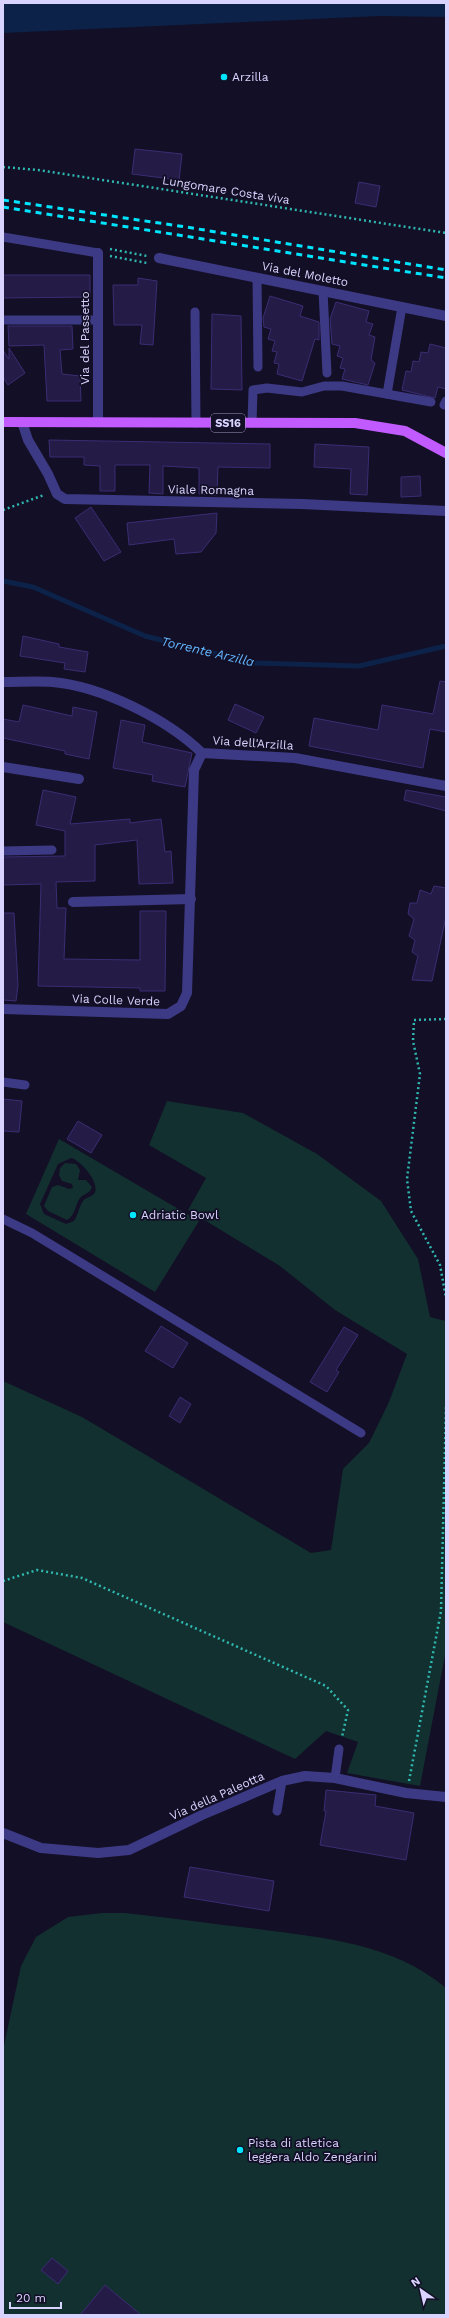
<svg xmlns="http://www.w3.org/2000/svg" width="449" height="2318" viewBox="0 0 449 2318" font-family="'Work Sans',sans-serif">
	<rect width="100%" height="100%" fill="#130f26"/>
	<g fill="#12302f" fill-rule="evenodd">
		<path d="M167 1101 243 1113 317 1154 381 1201 418 1259 430 1317 446 1321V1650L420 1786 347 1773 358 1742 326 1731 295 1759 3 1622V1381L82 1417 311 1553 331 1550 343 1469 369 1443 389 1402 407 1354 335 1310 280 1266 188 1210 206 1178 149 1145Z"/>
		<path d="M59 1139 199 1221 155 1292 26 1214ZM71 1158C80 1160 99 1181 95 1192 93 1197 86 1197 83 1201 79 1207 78 1215 74 1221L66 1224 44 1214 40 1204 58 1164Z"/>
		<path d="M65 1163 76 1164 80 1170 78 1180H86L92 1187C90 1194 84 1193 80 1198 75 1205 75 1216 67 1220L48 1211 44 1206 52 1187 58 1185 69 1189 73 1188 72 1184 62 1181 59 1175 60 1168Z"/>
		<path d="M102 1913H125C170 1918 214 1924 258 1929 324 1938 393 1943 446 1988V2315H3V2050L21 1966 36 1937 68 1917Z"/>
	</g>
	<path fill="#0c2248" d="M3 3H446V17L379 16 3 33Z"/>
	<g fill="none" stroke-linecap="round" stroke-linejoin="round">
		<path stroke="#0c2248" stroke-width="5" d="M3 581 33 587 145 636 253 663 359 666 446 646"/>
	</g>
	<g fill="#241b47" stroke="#3b2d73">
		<path d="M135 149 182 154 179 180 132 174Z"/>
		<path d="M359 182 380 186 376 207 355 203Z"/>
		<path d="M3 275H90V297L3 298Z"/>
		<path d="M138 278 157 281 153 345 140 344 142 325H114L113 285H138Z"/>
		<path d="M270 296 303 306 300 316 319 322V340L315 339 302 381 277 374 279 364 274 363 277 352 272 351 275 341 268 339 271 329 264 327 263 318Z"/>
		<path d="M336 302 369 311 366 322 373 324 369 335 375 337 371 360 375 363 368 385 342 379 345 369 340 368 343 358 337 356 340 346 332 344 330 319Z"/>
		<path d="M212 314 241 316 242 390 211 389Z"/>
		<path d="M8 326H72L73 349 60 350 62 374 80 376 81 401H47L44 345 9 346Z"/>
		<path d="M430 344 446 348V389L438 387 435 398 402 390 406 371 411 372 413 361 419 362 421 352 428 353Z"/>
		<path d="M9 348 25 373 8 385 3 377V350L9 359Z"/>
		<path d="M49 440 270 444V468L218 467 217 495 199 494V468L163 466V494L149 493 150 465H115V491H100V466L84 465V457H50Z"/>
		<path d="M315 444 369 447 367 495 350 494 351 469 314 467Z"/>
		<path d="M420 476 421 496 401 497V477Z"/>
		<path d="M91 507 121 552 104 561 75 518Z"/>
		<path d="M217 513 216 533 201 552 176 554 174 539 129 545 127 523Z"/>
		<path d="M23 636 59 644V647L88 652 85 672 64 669 65 663 20 656Z"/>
		<path d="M440 681 446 682V732L430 729 423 768 309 746 314 718 378 730 382 705 433 714Z"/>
		<path d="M235 704 264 717 256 733 228 720Z"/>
		<path d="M23 705 72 716 73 707 97 712 89 759 65 754V751L3 738V719L19 722Z"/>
		<path d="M121 720 145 725 142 742 192 753 185 787 152 781 153 775 113 768Z"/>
		<path d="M43 790 76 797 70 824 130 819V823L161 819 165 852 171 851 173 883 139 884 137 840 95 845V881L56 882 57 908H66L64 959 140 960V911H166L165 991H140V988L38 986 41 884 3 885V857L65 856V831L36 825Z"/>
		<path d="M406 790 446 797V811L404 800Z"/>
		<path d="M434 886 446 888V917L432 981 412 980 418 956 412 952 415 940 409 936 414 919 408 914 410 903H417L420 890 431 894Z"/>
		<path d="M3 913H14L18 985 16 1001 3 1000Z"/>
		<path d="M3 1099 22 1101 19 1132 3 1131Z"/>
		<path d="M78 1121 102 1135 91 1153 67 1139Z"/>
		<path d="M161 1326 188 1343 173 1368 145 1351Z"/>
		<path d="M344 1327 358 1335 336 1370 339 1372 327 1392 310 1382Z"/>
		<path d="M180 1397 191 1404 180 1423 169 1416Z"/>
		<path d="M326 1790 376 1795 375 1806 414 1813 406 1860 320 1845 326 1811H324Z"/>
		<path d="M190 1867 274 1881 269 1911 184 1897Z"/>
		<path d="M52 2258 68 2271 58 2284 41 2270Z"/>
		<path d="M105 2285 141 2315H80Z"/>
	</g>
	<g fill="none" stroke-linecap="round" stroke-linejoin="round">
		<g stroke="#2fb8b0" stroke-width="2.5" stroke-dasharray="2 3" stroke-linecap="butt">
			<path d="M3 167 38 170 446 233"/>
			<path d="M110 249 147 256"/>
			<path d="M110 256 147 263"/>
			<path d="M3 510 44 495"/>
			<path d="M446 1019 414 1020 413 1041 420 1074 407 1179 411 1211 440 1265 446 1298"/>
			<path d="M3 1581 37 1570 82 1578 326 1686 348 1710 342 1737"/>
			<path d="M409 1781 441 1611 446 1406"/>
		</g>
		<g stroke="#3d3a85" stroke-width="9">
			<path d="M3 237 98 253"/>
			<path d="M257 278 258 367"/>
			<path d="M323 291 327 373"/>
			<path d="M195 312 196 423"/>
			<path d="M3 320H98"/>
			<path d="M387 394 402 307"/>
			<path d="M444 405 446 401"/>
			<path d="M252 423 253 390 267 388 302 392 324 386H342L431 402"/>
			<path d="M3 851 52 850"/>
			<path d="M3 1082 25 1085"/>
			<path d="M3 1219 32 1233 361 1433"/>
			<path d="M335 1778 339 1749"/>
			<path d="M277 1811 282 1781"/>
		</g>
		<g stroke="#3d3a85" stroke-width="10">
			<path d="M98 253V422"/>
			<path d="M159 258 446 316"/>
			<path d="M22 422 28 440 48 474 57 494 65 499 302 504 446 511"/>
			<path d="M3 682C19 682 36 681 52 682 101 686 167 719 202 753L295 758 446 786"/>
			<path d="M3 767 79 779"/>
			<path d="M73 902 191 899"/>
			<path d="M3 1009 168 1014 181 1006 187 993 194 770 202 753"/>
			<path d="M3 1833 41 1848 98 1853 129 1850 202 1815 282 1781 305 1776 335 1778 406 1793 446 1797"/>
		</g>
		<path stroke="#c25bff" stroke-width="10" d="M3 422 355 423 405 431 446 453"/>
		<g stroke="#00e5ff" stroke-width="3" stroke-dasharray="6 5" stroke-linecap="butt">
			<path d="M3 200 186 227 446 270"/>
			<path d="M3 207 446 278"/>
		</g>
	</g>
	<g fill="#00e5ff" stroke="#130f26" stroke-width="1.5">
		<circle cx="224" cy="77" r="4"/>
		<circle cx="133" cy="1215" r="4"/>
		<circle cx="240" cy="2150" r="4"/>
	</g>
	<g text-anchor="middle" stroke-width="3.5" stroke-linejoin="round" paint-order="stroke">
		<rect fill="#130f26" stroke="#9e99be" stroke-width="1" x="211" y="414" width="34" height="18" rx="3"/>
		<g font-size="11" font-weight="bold" fill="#d9d4ff">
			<text x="228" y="427">SS16</text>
		</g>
		<g font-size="12" fill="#d9d4ff" stroke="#130f26" text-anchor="start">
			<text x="232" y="81">Arzilla</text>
			<text x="141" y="1219">Adriatic Bowl</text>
			<text x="248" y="2147">Pista di atletica<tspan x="248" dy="14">leggera Aldo Zengarini</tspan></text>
		</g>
		<g font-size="12" fill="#d9d4ff" stroke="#130f26">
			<text transform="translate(226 190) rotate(9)" y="4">Lungomare Costa viva</text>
			<text transform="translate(305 274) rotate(11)" y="4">Via del Moletto</text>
			<text transform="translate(85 338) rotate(-90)" y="4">Via del Passetto</text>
			<text transform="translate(211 490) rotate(1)" y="4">Viale Romagna</text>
			<text transform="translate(253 743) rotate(4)" y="4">Via dell'Arzilla</text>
			<text transform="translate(116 1000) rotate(2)" y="4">Via Colle Verde</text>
			<text transform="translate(217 1796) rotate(-24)" y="4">Via della Paleotta</text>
		</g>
		<g font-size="13" font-style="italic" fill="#62b6ff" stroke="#130f26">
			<text transform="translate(208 651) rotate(13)" y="5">Torrente Arzilla</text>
		</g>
	</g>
	<rect width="449" height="2318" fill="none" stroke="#d9d4ff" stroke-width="8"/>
	<g transform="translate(421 2290) rotate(326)" stroke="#130f26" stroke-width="3" paint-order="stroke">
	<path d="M0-3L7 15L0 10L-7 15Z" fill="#d9d4ff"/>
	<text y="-6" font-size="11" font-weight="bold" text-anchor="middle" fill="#d9d4ff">N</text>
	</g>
	<path d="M10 2302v6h51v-6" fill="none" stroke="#d9d4ff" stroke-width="2"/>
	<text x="16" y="2302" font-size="12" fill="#d9d4ff" stroke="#130f26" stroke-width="3" paint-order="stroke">20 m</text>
</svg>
